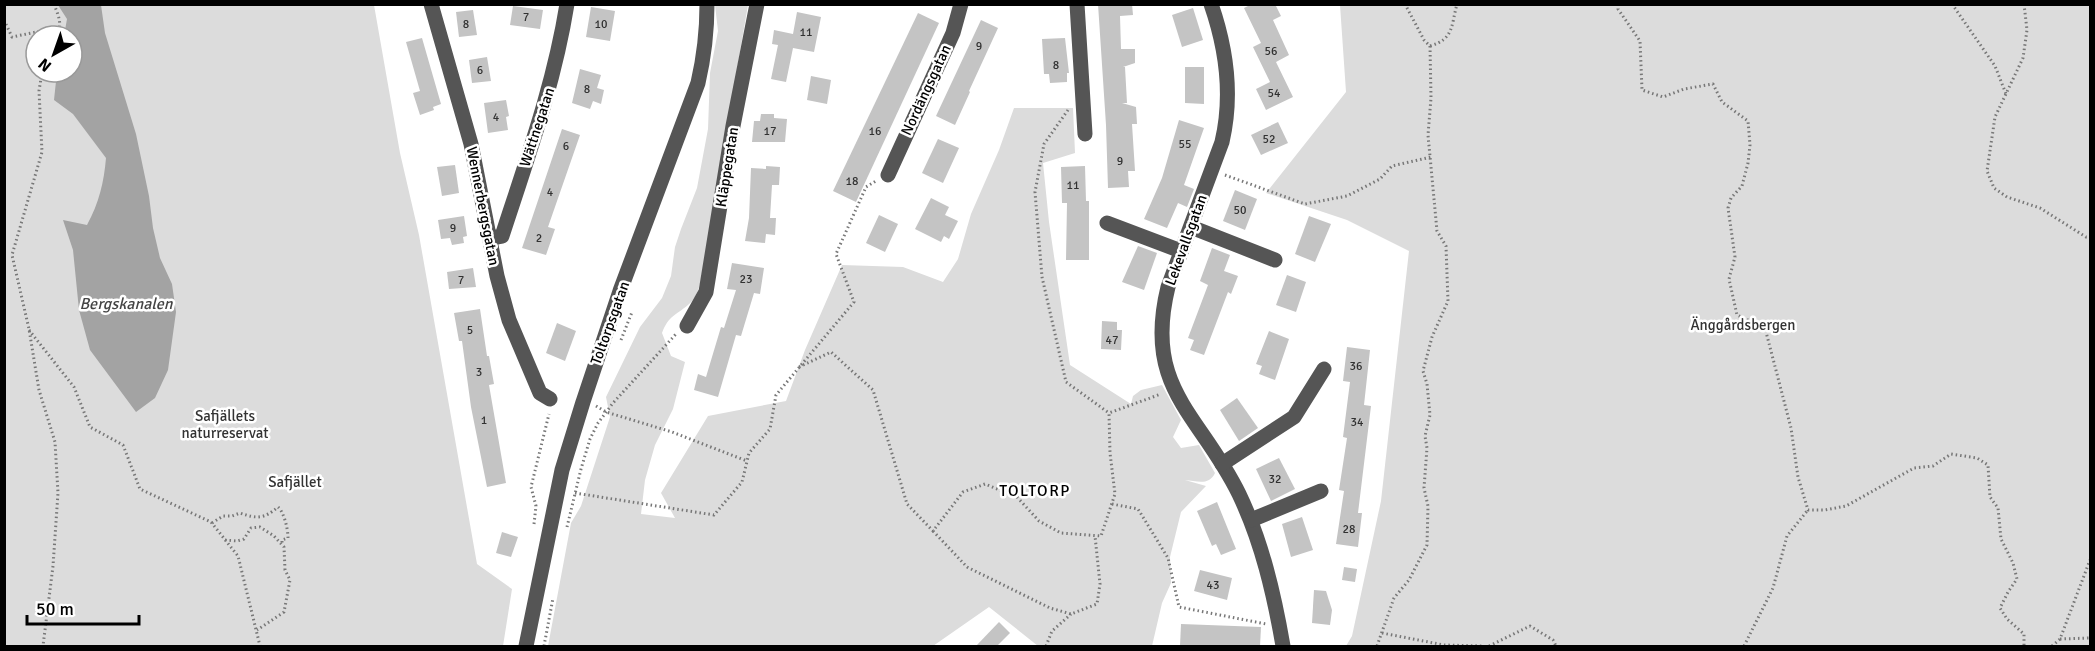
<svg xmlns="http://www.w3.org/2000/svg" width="2095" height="651" viewBox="0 0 2095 651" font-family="Signika,sans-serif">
	<rect width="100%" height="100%" fill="#fff"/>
	<g fill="#dcdcdc" fill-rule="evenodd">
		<path d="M4 5H374L400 153 419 235 477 564 512 589 503 646H5ZM36 36H72V72H36Z"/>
		<path d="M715 5H748L701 279C699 289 696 299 688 305 675 316 669 315 662 333L671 356 685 362 673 409 655 445 645 480 641 514 675 518 661 493 708 416 786 401 805 350 842 265 903 267 943 282 958 259 971 214 999 150 1014 108H1073L1075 153 1043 163 1049 222 1070 365 1131 404 1133 396 1141 390 1162 385 1181 420 1173 437 1181 448 1199 445 1215 473C1209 486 1197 481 1185 480L1206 486 1181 512 1170 557 1171 583 1162 603 1152 646H1038L989 607 933 646H548L571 523 581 506 610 417 606 397 640 327 662 298 671 276 675 247 681 229 697 188 708 129 710 73 718 31Z"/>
		<path d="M1340 5H2090V646H1346L1352 636 1381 501 1409 251 1347 220 1266 193 1346 92Z"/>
	</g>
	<path fill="#a3a3a3" d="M58 5H101L105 33 136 134 149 196 153 228 160 258 172 284 176 312 168 370 155 398 136 412 90 350 79 310 73 250 63 220 87 225C99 203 104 182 106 158L73 114 54 100 57 72H72V36H64L67 19Z"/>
	<g fill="#c4c4c4">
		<path d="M1098 4H1132L1133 15 1120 16 1121 49H1135V63L1123 67H1125L1127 103H1122L1136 107 1137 124H1132L1135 171H1128L1129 187 1108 188 1106 125Z"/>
		<path d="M1252 4H1275L1281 16 1273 20 1289 55 1276 62 1293 97 1266 110 1256 89 1270 82 1253 47 1261 43 1244 8Z"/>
		<path d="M513 6 543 10 540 29 510 25Z"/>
		<path d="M591 7 615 11 610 41 586 37Z"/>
		<path d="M1193 8 1203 40 1182 47 1172 15Z"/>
		<path d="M473 10 477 35 459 37 456 12Z"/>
		<path d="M797 12 821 17 814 52 793 48 786 82 771 79 778 45 772 44 774 30 793 34Z"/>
		<path d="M918 13 939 23 856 202 833 191Z"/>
		<path d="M981 20 998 28 969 91 970 92 955 125 936 116Z"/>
		<path d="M422 38 441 104 433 107 434 110 420 115 413 93 420 91 406 42Z"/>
		<path d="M1065 38 1069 73H1067V82L1050 83 1049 74H1044L1042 39Z"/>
		<path d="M487 57 491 81 472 83 469 60Z"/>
		<path d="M1185 67H1204V104L1185 103Z"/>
		<path d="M580 69 601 75 597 88 604 90 601 104 593 101 590 109 572 103Z"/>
		<path d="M811 76 831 80 827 104 807 100Z"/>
		<path d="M506 100 509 116 506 117 508 130 488 133 484 103Z"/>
		<path d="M761 114H774V118L787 119 785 142H752L754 121H760Z"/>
		<path d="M1179 120 1204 128 1184 185 1194 189 1187 207 1178 203 1167 228 1144 219 1162 178Z"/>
		<path d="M1278 122 1288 143 1261 155 1251 135Z"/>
		<path d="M562 129 580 135 548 227 555 229 546 255 522 248Z"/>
		<path d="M938 139 959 148 943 183 922 173Z"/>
		<path d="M455 165 459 193 442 196 437 167Z"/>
		<path d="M766 166 780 167 779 185H772L770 218H776L775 235 766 234 765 243 745 241 749 218 751 168 766 169Z"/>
		<path d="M1085 166 1086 201H1089V260H1066L1067 203H1062L1061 167Z"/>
		<path d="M1235 190 1257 199 1245 230 1223 221Z"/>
		<path d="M931 198 949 207 945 215 958 221 949 239 944 236 941 242 915 229Z"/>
		<path d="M879 215 898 224 885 252 866 243Z"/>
		<path d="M464 216 467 236 463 237 464 243 452 245 450 238 441 239 438 220Z"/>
		<path d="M1309 216 1331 224 1315 262 1295 254Z"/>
		<path d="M1138 246 1157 253 1144 290 1122 282Z"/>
		<path d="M1212 248 1230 255 1224 271 1238 276 1231 294 1228 292 1204 355 1190 350 1194 340 1188 338 1208 285 1200 281Z"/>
		<path d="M732 263 764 268 760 294 754 293 741 336 736 335 718 397 694 390 698 374 706 377 721 327 724 328 736 290 727 289Z"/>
		<path d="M473 268 476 287 449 289 447 272Z"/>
		<path d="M1287 275 1306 282 1296 312 1276 305Z"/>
		<path d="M480 309 487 356H489L494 384 489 385 506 483 487 487 471 407 462 341H459L454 313Z"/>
		<path d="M1102 321 1117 322V330H1122L1121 350 1101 349Z"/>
		<path d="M557 323 576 331 565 361 546 353Z"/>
		<path d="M1269 331 1289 339 1275 380 1259 374 1262 366 1256 364Z"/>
		<path d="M1347 347 1370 350 1364 405 1371 406 1358 513H1362L1358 547 1336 544 1344 491 1339 490 1347 438 1343 437 1350 382 1343 381Z"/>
		<path d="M1237 398 1258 428 1239 441 1220 410Z"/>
		<path d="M1279 458 1295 489 1271 501 1256 469Z"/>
		<path d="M1217 502 1236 549 1221 555 1216 544 1212 546 1197 511Z"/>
		<path d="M1302 517 1313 550 1291 557 1282 524Z"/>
		<path d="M502 532 518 537 511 557 496 553Z"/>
		<path d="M1344 567 1357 569 1355 582 1342 580Z"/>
		<path d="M1200 570 1232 578 1227 600 1194 591Z"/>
		<path d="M1314 590 1326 591 1332 610 1330 625 1312 623Z"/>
		<path d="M999 622 1010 633 997 646H976Z"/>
		<path d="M1181 624 1261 627 1260 646H1180Z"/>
	</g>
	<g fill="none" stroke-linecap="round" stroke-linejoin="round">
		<g stroke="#777" stroke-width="3" stroke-dasharray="1.5 3" stroke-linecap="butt">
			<path d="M54 4C58 15 64 26 55 36"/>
			<path d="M220 4 222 7"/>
			<path d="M1618 4V9L1640 41 1642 90 1663 97 1684 89 1713 84 1722 102 1748 121 1750 145 1748 163 1742 186 1731 198 1728 208 1735 257 1729 279 1737 315 1765 328 1791 428 1798 477 1808 510H1825L1846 506 1914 468 1933 466 1951 454 1977 458 1988 465 1990 497 1998 508 2001 539 2013 563 2017 579 2008 592 2000 608 2007 619 2024 634V646"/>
			<path d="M1952 4 1995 66 2006 94"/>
			<path d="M2024 4 2027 30 2023 58 1995 117 1987 171 1994 188 2007 197 2040 208 2086 237H2090"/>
			<path d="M4 20 12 37 41 31 42 36"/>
			<path d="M1430 46C1454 39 1451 26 1457 4"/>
			<path d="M42 72 39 91 42 152 12 255 29 329 39 390 55 442 58 493 53 566 43 646"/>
			<path d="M1068 110 1044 144 1035 192 1042 277 1066 382 1109 413"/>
			<path d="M1225 175 1305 204 1347 196 1380 179 1392 166 1431 157"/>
			<path d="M29 330 74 387 90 427 123 445 140 489 211 522 238 556 260 646"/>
			<path d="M621 340 632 312"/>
			<path d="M799 367 831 352 873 390 907 504 933 531 963 492 985 484 1017 497 1039 521 1061 533 1101 536 1115 494 1110 453 1109 413 1161 394"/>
			<path d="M596 406 606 412 672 432 747 461"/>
			<path d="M575 493 714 515 742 482 749 453 770 429 776 395 854 302 836 254 866 187 876 181"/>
			<path d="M1112 504 1138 509 1168 558 1179 607 1266 624"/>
			<path d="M212 523 223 516H232L240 513C257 519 264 519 278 507 284 512 288 529 288 538L282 540V544"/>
			<path d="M534 524 536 506 531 487 549 414"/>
			<path d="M567 527 581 469 590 439 598 423 613 403 676 334"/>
			<path d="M933 531 967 567 1050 608 1071 614 1097 604 1100 584 1095 536"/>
			<path d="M225 540 237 541 244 539 251 528 260 527 274 536 284 547 285 570 290 580 284 612 257 630"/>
			<path d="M1382 633 1444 645 1482 646"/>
			<path d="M2060 639 2090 638"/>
			<path d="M544 646 553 598"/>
			<path d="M1046 646 1052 631 1071 614"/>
			<path d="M1377 646 1394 598 1409 580 1427 545 1428 506 1424 488 1427 448 1425 436 1430 415 1427 384 1423 371 1432 337 1448 301 1446 246 1437 231 1428 135 1431 98 1430 46 1424 40 1405 4"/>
			<path d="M1489 646 1530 626 1553 640 1556 646"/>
			<path d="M1744 646 1773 588 1787 536 1807 511"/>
			<path d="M2052 646 2060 639 2090 560"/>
		</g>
		<g stroke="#555" stroke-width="15">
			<path d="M431 4 471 144 497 276 509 320 540 393 550 399"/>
			<path d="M1077 4 1085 134"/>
			<path d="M1211 4C1227 50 1233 95 1222 142L1168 287C1143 389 1200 414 1239 494 1262 542 1274 594 1283 646"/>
			<path d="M888 175 953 33 961 4"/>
			<path d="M1107 223 1181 251"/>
			<path d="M1191 227 1275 260"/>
			<path d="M491 238 502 236C527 159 554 85 567 4"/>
			<path d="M687 326 706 292 733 126 757 4"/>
			<path d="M1222 464 1294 417 1324 369"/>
			<path d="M1251 520 1321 491"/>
			<path d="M526 646 562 470 583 402 620 291 698 83C704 57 707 32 707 4"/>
		</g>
	</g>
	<g text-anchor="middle" stroke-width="5" stroke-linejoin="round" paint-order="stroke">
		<g font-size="12" fill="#313131">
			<text x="526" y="21">7</text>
			<text x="466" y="28">8</text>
			<text x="601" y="28">10</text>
			<text x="806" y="36">11</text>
			<text x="979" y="50">9</text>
			<text x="1271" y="55">56</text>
			<text x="1056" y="69">8</text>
			<text x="480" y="74">6</text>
			<text x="587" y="93">8</text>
			<text x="1274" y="97">54</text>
			<text x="496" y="121">4</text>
			<text x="770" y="135">17</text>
			<text x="875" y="135">16</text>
			<text x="1269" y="143">52</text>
			<text x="1185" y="148">55</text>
			<text x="566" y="150">6</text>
			<text x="1120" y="165">9</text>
			<text x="852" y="185">18</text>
			<text x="1073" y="189">11</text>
			<text x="550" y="196">4</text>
			<text x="1240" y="214">50</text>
			<text x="453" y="232">9</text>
			<text x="539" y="242">2</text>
			<text x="746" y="283">23</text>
			<text x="461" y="284">7</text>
			<text x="470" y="334">5</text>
			<text x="1112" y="344">47</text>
			<text x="1356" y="370">36</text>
			<text x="479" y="376">3</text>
			<text x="484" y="424">1</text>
			<text x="1357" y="426">34</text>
			<text x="1275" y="483">32</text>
			<text x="1349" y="533">28</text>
			<text x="1213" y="589">43</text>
		</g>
		<g font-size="15" fill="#000" stroke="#fff">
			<text transform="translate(926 90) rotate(-65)" y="5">Nordängsgatan</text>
			<text transform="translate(537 127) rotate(-72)" y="5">Wättnegatan</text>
			<text transform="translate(727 167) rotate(-81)" y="5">Kläppegatan</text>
			<text transform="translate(483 206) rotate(79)" y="5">Wennerbergsgatan</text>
			<text transform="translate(1186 240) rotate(-70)" y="5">Lekevallsgatan</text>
			<text transform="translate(610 323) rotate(-70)" y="5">Toltorpsgatan</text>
		</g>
		<g font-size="15" fill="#333" stroke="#fff">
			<text x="1743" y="330">Änggårdsbergen</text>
			<text x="225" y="421">Safjällets<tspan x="225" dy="17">naturreservat</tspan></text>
			<text x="295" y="487">Safjället</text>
		</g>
		<g font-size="16" font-style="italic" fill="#444" stroke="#fff">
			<text x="126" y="309">Bergskanalen</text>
		</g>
		<g font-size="16" letter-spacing="1.5" fill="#000" stroke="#fff">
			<text x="1035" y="496">TOLTORP</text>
		</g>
	</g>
	<rect width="2095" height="651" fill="none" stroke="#000000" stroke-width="12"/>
	<g transform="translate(54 54) rotate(220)"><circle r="28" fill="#ffffff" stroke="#999999" stroke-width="1.5"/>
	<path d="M0-4.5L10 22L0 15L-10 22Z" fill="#000000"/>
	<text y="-9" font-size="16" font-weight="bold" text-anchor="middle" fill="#000000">N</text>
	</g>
	<path d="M27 615v9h112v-9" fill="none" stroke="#000000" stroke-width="3"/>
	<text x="36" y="615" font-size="18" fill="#000000" stroke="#ffffff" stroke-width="4.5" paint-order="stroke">50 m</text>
</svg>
